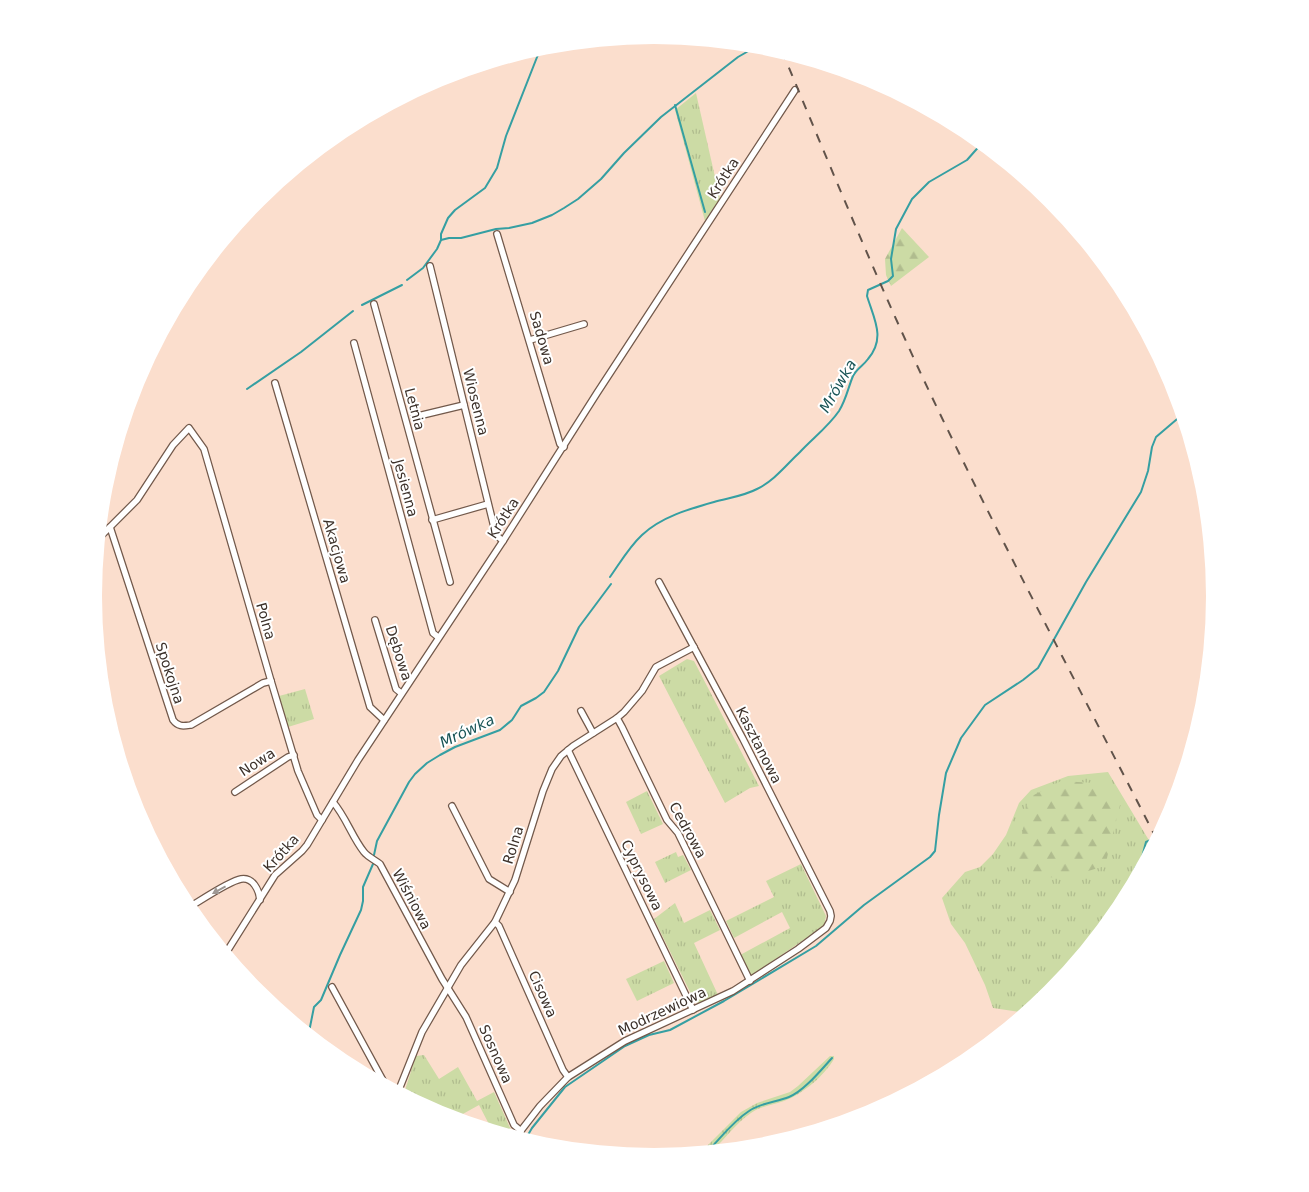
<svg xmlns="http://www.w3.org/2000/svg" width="1309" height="1192" viewBox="0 0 1309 1192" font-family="'DejaVu Sans',sans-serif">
	<defs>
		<pattern id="grass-tufts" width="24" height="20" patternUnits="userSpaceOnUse" patternTransform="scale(1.25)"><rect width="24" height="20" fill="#ccdba5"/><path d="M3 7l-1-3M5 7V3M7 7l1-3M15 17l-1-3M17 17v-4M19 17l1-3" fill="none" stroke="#b0bc8e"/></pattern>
		<pattern id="forest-firs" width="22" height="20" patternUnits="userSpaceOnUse" patternTransform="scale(1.25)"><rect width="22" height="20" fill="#ccdba5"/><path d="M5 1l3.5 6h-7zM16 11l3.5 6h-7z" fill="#b0bc8e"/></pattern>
	</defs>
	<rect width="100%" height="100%" fill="#fbdecd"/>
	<g fill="url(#grass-tufts)">
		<path d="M696 93 720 199 705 221 675 110Z"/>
		<path d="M687 659 694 661 759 786 750 788 725 803 659 676Z"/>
		<path d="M305 689 314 719 288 727 279 696Z"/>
		<path d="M1108 772 1153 847 1121 908 1051 993 1026 1013 993 1008 985 985 965 943 951 924 942 898 965 872 980 867 993 854 1006 835 1019 803 1031 790 1068 776Z"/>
		<path d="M647 791 663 824 641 834 626 802Z"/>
		<path d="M676 852 678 857 683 855 691 870 665 883 655 862Z"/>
		<path d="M801 864 826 916 824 926 752 975 749 974 740 957 742 954 790 928 782 912 734 938 726 921 774 897 766 881Z"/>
		<path d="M675 903 684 923 710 910 720 930 694 943 718 995 699 1004 694 1000 654 919Z"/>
		<path d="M664 961 674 983 637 1001 626 979Z"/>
		<path d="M424 1055 439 1079 458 1067 477 1101 494 1092 511 1130 508 1135 492 1130 479 1105 461 1115 465 1122C444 1116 417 1109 405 1090L416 1056Z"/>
		<path d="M830 1056H834V1059C824 1076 803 1094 784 1101 773 1105 761 1106 751 1113 735 1124 726 1138 712 1151L701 1152 741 1112 757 1103 790 1092 798 1086Z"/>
	</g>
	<g fill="url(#forest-firs)">
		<path d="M902 228 929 257 891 286 886 275 885 259Z"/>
		<path d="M1061 781 1095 783 1121 801 1105 866 1061 879 1016 871 1028 798Z"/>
	</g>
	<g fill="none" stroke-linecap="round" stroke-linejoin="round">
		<g stroke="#359fa2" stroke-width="2">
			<path d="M675 105 705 212"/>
			<path d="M441 240 449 238H461L496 229 509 228 532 223 552 215 564 208 578 199 601 179 624 153 661 117 738 57 759 45"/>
			<path d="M407 280 423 268 437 249 441 240V234L448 218 455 210 485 188 497 168 506 136 541 47"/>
			<path d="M362 305 402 285"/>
			<path d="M247 389 301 352 353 311"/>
			<path d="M610 577C620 563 629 547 642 535 661 517 689 509 714 502 728 498 744 496 757 489 774 481 787 464 800 452 813 438 828 427 839 411 846 400 848 388 853 376 857 368 863 366 868 359 886 338 874 319 867 296L868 290 888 281 893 276 891 259 896 229 912 199 929 182 967 160 982 143"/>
			<path d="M1167 821C1171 804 1173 781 1186 767"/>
			<path d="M1159 835 1161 833"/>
			<path d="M374 855 377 841 409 782 415 774 427 763 440 755 455 747 500 730 512 720 521 706 536 698 544 692 558 671 579 627 611 584"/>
			<path d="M1097 936 1118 907 1136 867 1141 861 1146 842 1153 839"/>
			<path d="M310 1036V1027L314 1007 321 1000 340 955 361 910 363 901V887L373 864"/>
			<path d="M525 1140 532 1128 565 1087 625 1046 649 1035 670 1030 724 1001 816 946 864 905 930 857 935 851 939 815 946 773 961 738 985 705 1023 680 1038 668 1086 582 1141 492 1148 471 1152 447 1156 437 1183 414"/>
			<path d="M707 1152C721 1138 732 1122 749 1111 760 1103 776 1102 789 1097 804 1091 821 1070 832 1058"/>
		</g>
		<defs>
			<g id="street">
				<path d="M497 234 560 444 564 447"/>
				<path d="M430 266 496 535 503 541"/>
				<path d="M374 304 450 582"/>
				<path d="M530 340 584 324"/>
				<path d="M354 343 433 633 438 637"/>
				<path d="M275 383 370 707 384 720"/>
				<path d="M414 417 464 405"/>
				<path d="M432 520 488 504"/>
				<path d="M110 527 173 720C178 727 183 726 191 725L263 683 271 681"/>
				<path d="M99 538 137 500 173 445 189 428 204 449 271 681 298 771 317 815 322 820"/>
				<path d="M375 620 396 689 401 693"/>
				<path d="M581 711 593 733"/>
				<path d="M617 718 622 727 667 820 678 833 750 981"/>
				<path d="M568 750 693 1010"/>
				<path d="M235 792 288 757 294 755"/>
				<path d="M333 802C346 817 352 837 364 852 368 857 375 860 380 864L442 979 466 1017 514 1125 521 1131"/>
				<path d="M452 806 489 879 510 892"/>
				<path d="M188 908C200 901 229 881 241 879 253 877 259 890 260 900"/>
				<path d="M495 922 499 926 563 1070 568 1077"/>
				<path d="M226 953 275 875 302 851 307 845 358 760 503 541 597 393 795 90"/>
				<path d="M332 987 386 1086"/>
				<path d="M398 1092 422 1032 461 965 495 922 515 880 543 791 552 769 561 756 573 746 617 718 624 712 642 691 656 667 694 647"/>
				<path d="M516 1137 540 1106 568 1077 625 1041 733 991 798 949 826 928 830 921 831 916 830 911 743 739 659 582"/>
			</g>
		</defs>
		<use href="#street" stroke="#72594b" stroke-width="8"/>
		<use href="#street" stroke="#fff" stroke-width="5.5"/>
		<path stroke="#61534a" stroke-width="2" stroke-dasharray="9 9" stroke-linecap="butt" d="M782 51C827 159 872 268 921 374 995 531 1078 685 1157 840"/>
	</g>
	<defs><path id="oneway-solid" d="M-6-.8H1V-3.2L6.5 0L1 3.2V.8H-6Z" transform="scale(1.25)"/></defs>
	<use fill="#9e9894" href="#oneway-solid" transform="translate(219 890) rotate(151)"/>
	<g text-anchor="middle" stroke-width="4" stroke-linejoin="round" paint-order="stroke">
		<g font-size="14" fill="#3c312a" stroke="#fff">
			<text transform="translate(723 178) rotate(-57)" y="5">Krótka</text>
			<text transform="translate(542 338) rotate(74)" y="5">Sadowa</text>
			<text transform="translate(476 402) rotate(76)" y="5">Wiosenna</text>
			<text transform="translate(415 409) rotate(75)" y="5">Letnia</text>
			<text transform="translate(406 488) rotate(75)" y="5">Jesienna</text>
			<text transform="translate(503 518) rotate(-57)" y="5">Krótka</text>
			<text transform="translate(337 551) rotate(74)" y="5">Akacjowa</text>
			<text transform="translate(266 621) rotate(74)" y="5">Polna</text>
			<text transform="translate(399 653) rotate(72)" y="5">Dębowa</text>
			<text transform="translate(170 673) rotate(72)" y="5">Spokojna</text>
			<text transform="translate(759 745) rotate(63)" y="5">Kasztanowa</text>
			<text transform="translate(257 762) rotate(-33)" y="5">Nowa</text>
			<text transform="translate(688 830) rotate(61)" y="5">Cedrowa</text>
			<text transform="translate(513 845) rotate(-73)" y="5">Rolna</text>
			<text transform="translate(281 853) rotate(-48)" y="5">Krótka</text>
			<text transform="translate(642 875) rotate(64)" y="5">Cyprysowa</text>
			<text transform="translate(412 899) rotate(62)" y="5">Wiśniowa</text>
			<text transform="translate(543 994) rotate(66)" y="5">Cisowa</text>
			<text transform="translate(662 1011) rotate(-25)" y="5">Modrzewiowa</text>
			<text transform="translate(496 1054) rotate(66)" y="5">Sosnowa</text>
		</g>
		<g font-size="15" font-style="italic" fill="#195456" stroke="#fff">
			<text transform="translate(838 386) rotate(-60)" y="5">Mrówka</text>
			<text transform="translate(467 731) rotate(-25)" y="5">Mrówka</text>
		</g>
	</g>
	<path d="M0 0H1309V1192H0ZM102 596a552 552 0 1 1 1104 0a552 552 0 1 1-1104 0Z" fill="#fff" fill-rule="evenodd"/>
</svg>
